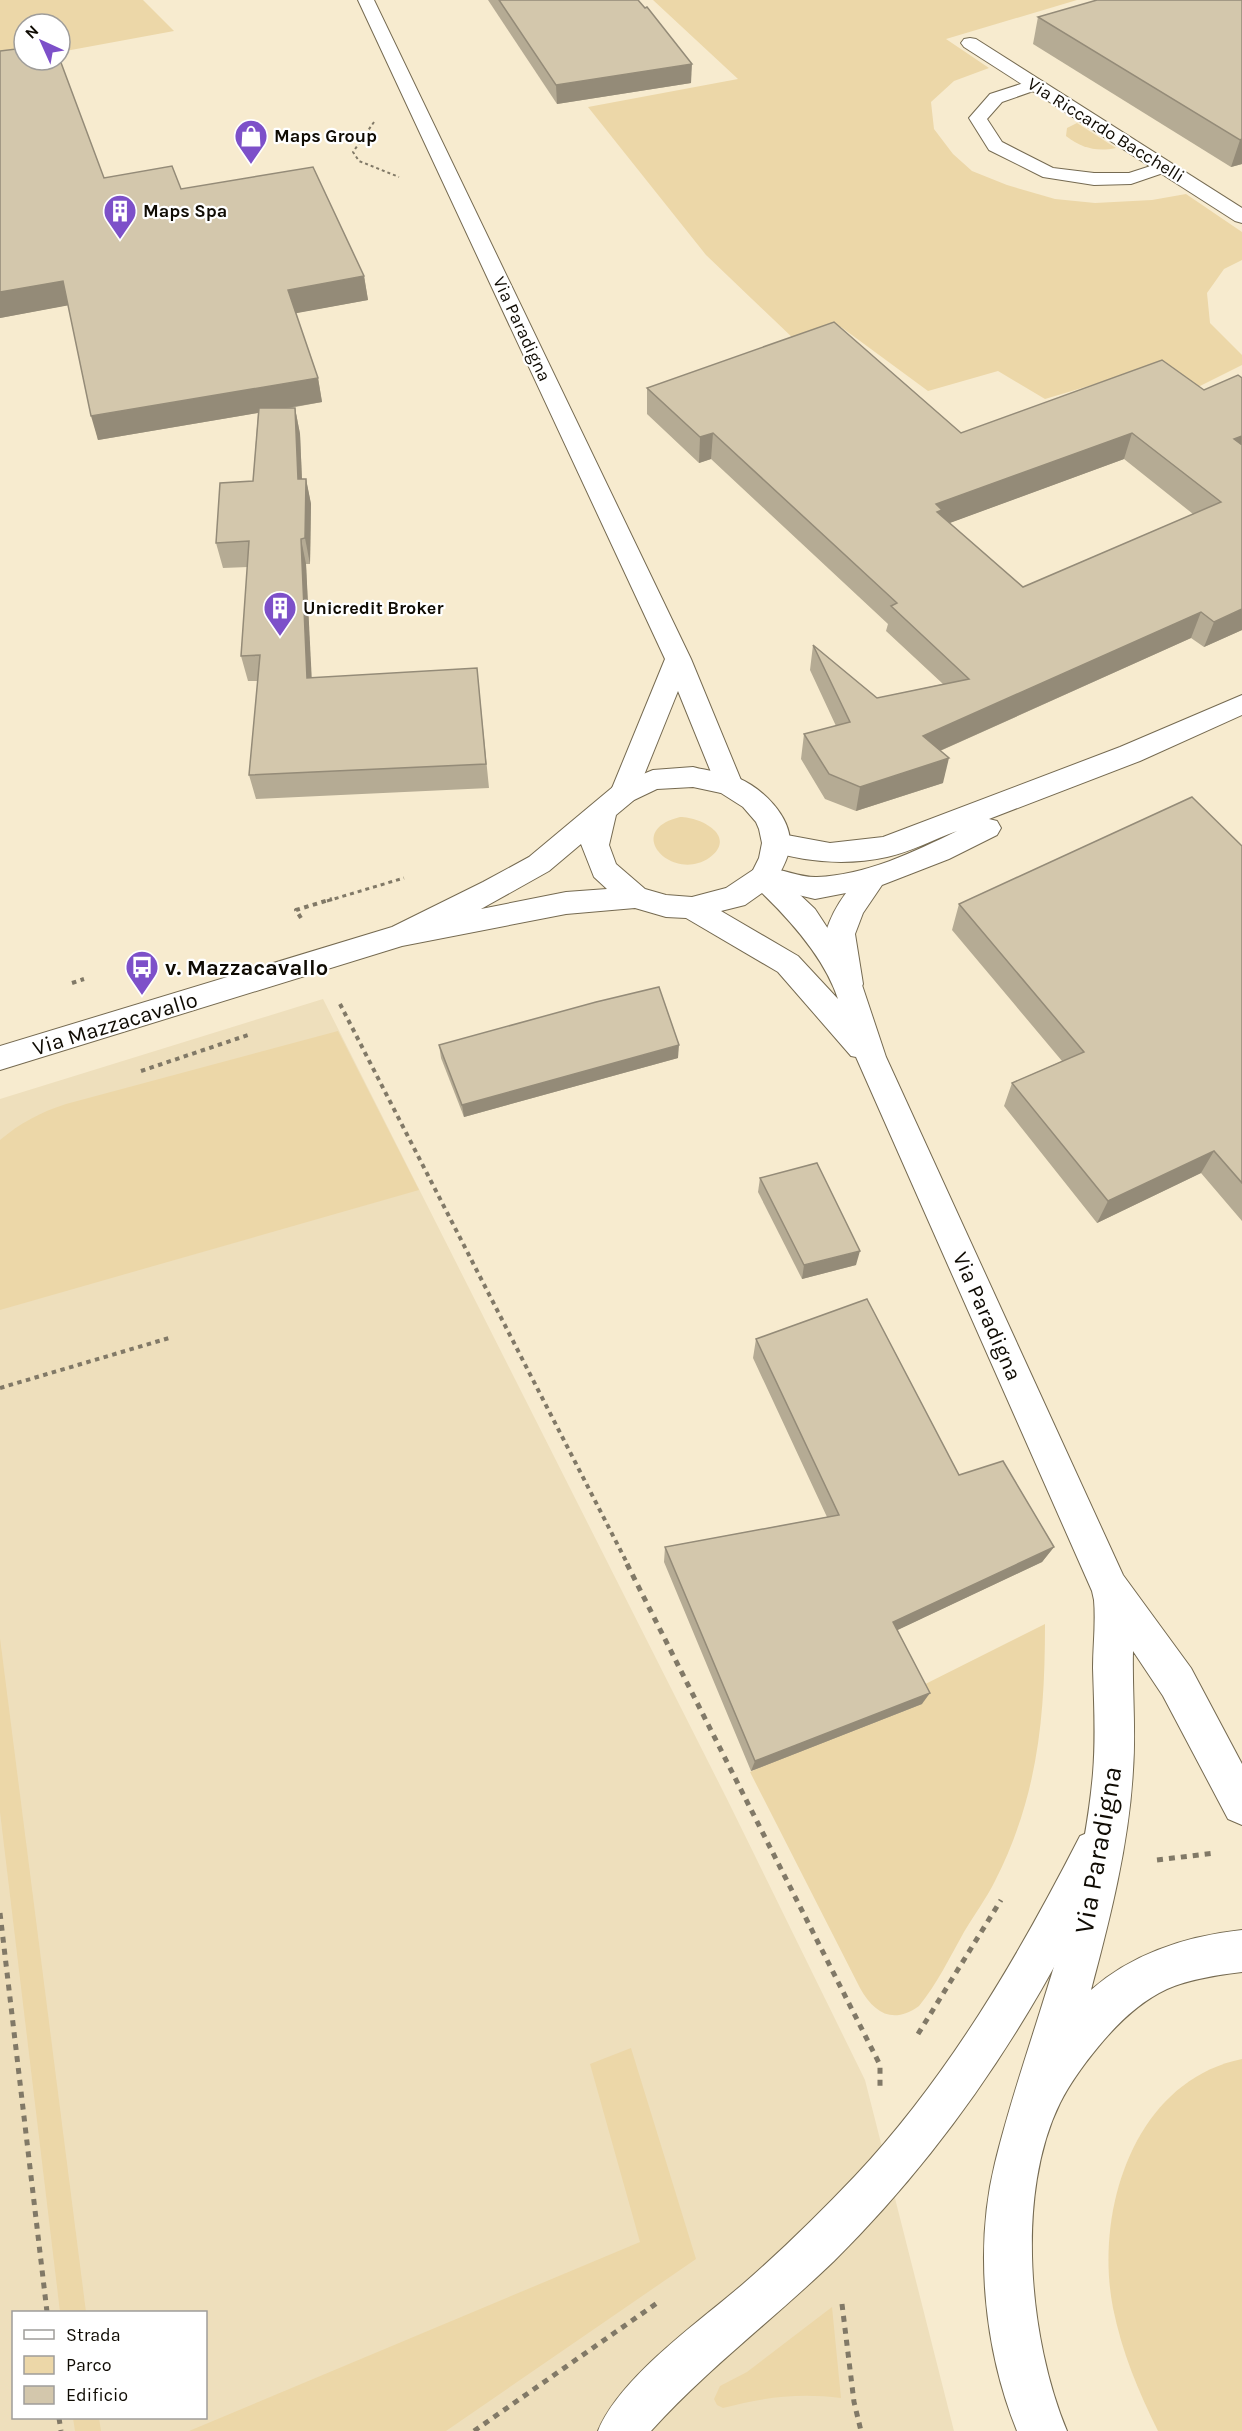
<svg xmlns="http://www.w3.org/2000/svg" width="1242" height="2431" viewBox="0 0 1242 2431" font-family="Karla,sans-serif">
	<rect width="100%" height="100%" fill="#f7ebcf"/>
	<path fill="#eedfbc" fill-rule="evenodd" d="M323 999 727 1799 865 2080 954 2431H0V1099ZM14 2312H206V2418H14Z"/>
	<g fill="#ecd7a8">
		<path d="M0 0H143L174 31 60 52V24H24V58L0 61Z"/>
		<path d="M653 0H1077L946 39 989 68 954 81 931 102 934 129 953 154 972 171 1007 185 1055 199 1095 203 1152 200 1186 194 1242 232V260L1224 269 1207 293 1210 323 1242 355V365L1190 391 1152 367 1045 399 998 371 928 391 841 327 795 340 706 255 588 107 738 79Z"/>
		<path d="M1077 123 1116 148C1096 152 1082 148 1066 136L1067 128Z"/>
		<path d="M680 817C702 817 738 837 709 858 672 883 622 831 680 817Z"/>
		<path d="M338 1031 419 1190 0 1310V1140C20 1123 41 1112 66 1104Z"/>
		<path d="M1045 1624C1045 1717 1038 1796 995 1881 986 1899 974 1915 964 1932 950 1957 937 1984 919 2006 893 2025 874 2013 860 1988L750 1772Z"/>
		<path d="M0 1638 86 2312H60L0 1812Z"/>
		<path d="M631 2048 696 2259 446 2431H189L640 2242 590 2064Z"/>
		<path d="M1242 2059V2431H1158C1138 2391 1122 2352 1113 2308 1094 2211 1134 2081 1242 2059Z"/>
		<path d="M832 2307 841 2398C799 2393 764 2397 723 2408L717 2405 714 2399 720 2386 747 2372Z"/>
		<path d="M73 2418H99L101 2431H75Z"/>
	</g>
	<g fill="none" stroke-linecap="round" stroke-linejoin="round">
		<defs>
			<g id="service">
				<path d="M1033 80 1039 81 1042 85 1039 89 1002 102 987 119 1002 142 1053 168 1094 173H1129L1163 162 1169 163 1172 167 1169 171 1131 184 1094 185 1043 177 989 150 969 118 990 94Z"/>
				<path d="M1094 1830 1108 1836 1114 1850C1100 1884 1082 1916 1065 1947 1003 2063 927 2169 834 2261 774 2319 707 2369 651 2431H598C620 2377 699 2322 743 2284 782 2250 819 2214 855 2176 948 2077 1018 1957 1080 1836Z"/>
			</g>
			<g id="minor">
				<path d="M358 0H374L691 659 743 785 739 792 729 795 719 792 678 691 634 800 624 803 614 800 610 793 665 659Z"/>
				<path d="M970 38 976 39 1242 208V223L1235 221 964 47 961 43 964 39Z"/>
				<path d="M1242 695V715L1140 761 989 819 997 821 1001 828 997 835 949 859 882 885 863 913 855 934 863 984 859 992 848 996 837 992C832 981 823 943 826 932 830 918 837 905 846 893L815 899 753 884 749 877 753 870C775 863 795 878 817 877 866 875 914 852 957 831 934 839 911 852 887 857 846 866 805 862 766 850L762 843 766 836 776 833 830 843 883 837 1120 747Z"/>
			</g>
			<path id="tertiary" d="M693 767C708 771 725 772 738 778 762 788 791 816 790 844 789 856 784 865 779 875L815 909 859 976 886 1057 1123 1575 1191 1668 1242 1764V1825L1228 1819 1163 1696 1133 1651C1132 1690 1136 1730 1133 1770 1129 1844 1110 1919 1091 1990 1133 1953 1187 1936 1242 1930V1972C1217 1975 1190 1979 1167 1989 1139 2002 1117 2024 1098 2047 1084 2064 1070 2083 1060 2103 1015 2194 1029 2340 1067 2431H1017C984 2350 974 2248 995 2163 1015 2080 1047 1999 1068 1916 1079 1869 1089 1821 1093 1773 1096 1738 1094 1703 1093 1668 1093 1646 1096 1623 1094 1600L1092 1591 856 1057 851 1056 778 972 686 918 666 917 635 908 566 914 402 946 0 1070V1046L392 927 483 882 529 857 614 786 653 770ZM693 787 721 793 743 807 756 822 759 829 762 843 759 858 753 870 726 888 692 897 666 895 645 889 616 864 609 845 616 815 634 800 657 789ZM581 844 594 877 607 889 566 892 481 909 549 871ZM762 893C792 922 825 959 838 999L798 956 721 911 745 905Z"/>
		</defs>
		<use href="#service" stroke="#756a51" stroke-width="2"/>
		<use href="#minor" stroke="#756a51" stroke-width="2"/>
		<use href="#tertiary" stroke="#756a51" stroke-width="2"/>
		<path stroke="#817967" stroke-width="2" stroke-dasharray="3 3" stroke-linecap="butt" d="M374 122 353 152 359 161 399 177"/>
		<path stroke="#817967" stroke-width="3" stroke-dasharray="4 4" stroke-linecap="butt" d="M327 901 404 878"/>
		<g stroke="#817967" stroke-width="4" stroke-dasharray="4.5 4.5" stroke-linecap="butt">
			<path d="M301 918 296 910 332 899"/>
			<path d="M72 983 84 979"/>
			<path d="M340 1004 628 1565"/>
			<path d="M141 1071 251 1034"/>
			<path d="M0 1388 169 1338"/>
		</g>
		<g stroke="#817967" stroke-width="5" stroke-dasharray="6 6" stroke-linecap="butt">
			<path d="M627 1564 880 2065V2087"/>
			<path d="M1157 1860 1215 1853"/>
			<path d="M0 1913 47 2312"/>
			<path d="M918 2034 1001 1900"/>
			<path d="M842 2304 854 2402 861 2431"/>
			<path d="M59 2418 61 2431"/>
			<path d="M474 2431 660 2301"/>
		</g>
		<use href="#service" fill="#fff" fill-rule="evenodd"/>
		<use href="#minor" fill="#fff" fill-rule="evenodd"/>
		<use href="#tertiary" fill="#fff" fill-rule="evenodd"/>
	</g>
	<g fill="#b5ab94" fill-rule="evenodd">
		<path d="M488 0H638L691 83 557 104Z"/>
		<path d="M1242 0V164L1231 167 1033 44 1038 17Z"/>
		<path d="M0 51 104 178 181 189 364 276 368 300 295 313 318 378 322 402 290 408H295L300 434 302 479H306L311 504 310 564H306L311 678 477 668 489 788 256 799 249 775 258 681H248L241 656 248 567 223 568 216 543 253 481 258 413 98 440 68 305 0 318Z"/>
		<path d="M1242 378V630L1204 647 1191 638 940 751 943 783 856 811 825 799 801 759 804 734 836 726 810 670 813 645 877 698 943 684 886 631 888 624 711 459 699 463 647 414V388L961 433 1204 390ZM1124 459 1193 514 1023 587 949 523Z"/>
		<path d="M1242 846V1221L1201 1173 1097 1223 1004 1106 1012 1083 1062 1061 952 930 959 904Z"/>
		<path d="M439 1045 678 1058 464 1117 441 1058Z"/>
		<path d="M760 1178 856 1265 802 1279 758 1192Z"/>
		<path d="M756 1339 959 1475 1054 1547 1042 1562 897 1630 922 1704 751 1771 664 1562 665 1547 827 1517 753 1358Z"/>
	</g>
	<g fill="#948b78">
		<path d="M692 64 691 83 557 104 556 85Z"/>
		<path d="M1242 139V164L1231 167 1240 140Z"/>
		<path d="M364 276 368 300 292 314 288 290Z"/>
		<path d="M63 281 70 305 0 318V292Z"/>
		<path d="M318 378 322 402 98 440 91 416Z"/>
		<path d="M295 408 300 434 303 505 298 479Z"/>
		<path d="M713 433 711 459 699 463 700 437Z"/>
		<path d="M1132 433 1124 459 939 527 936 504Z"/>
		<path d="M1242 436V457L1234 439Z"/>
		<path d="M306 479 311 504 310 564 305 538Z"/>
		<path d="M301 539 306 564 313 703 307 678Z"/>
		<path d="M1242 609V630L1204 647 1214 622Z"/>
		<path d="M1201 612 1191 638 917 761 923 736Z"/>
		<path d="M949 758 943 783 856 811 860 787Z"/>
		<path d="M679 1045 678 1058 464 1117 462 1105Z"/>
		<path d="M1214 1151 1201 1173 1097 1223 1108 1201Z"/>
		<path d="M860 1251 856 1265 802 1279 804 1265Z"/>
		<path d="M1054 1547 1042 1562 885 1636 893 1622Z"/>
		<path d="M930 1693 922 1704 751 1771 755 1761Z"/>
	</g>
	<g fill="#d3c7ac" stroke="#948b78" stroke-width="1.5" fill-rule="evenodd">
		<path d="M499 0H638L645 8 647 7 692 64 556 85Z"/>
		<path d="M1097 0H1242V139L1240 140 1038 17Z"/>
		<path d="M24 48V60H60L104 178 172 166 181 189 313 167 364 276 288 290 318 378 91 416 63 281 0 292V51Z"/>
		<path d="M834 322 961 433 1162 360 1204 390 1238 375 1242 378V436L1234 439 1242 445V609L1214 622 1201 612 923 736 949 758 860 787 829 774 804 734 850 722 813 645 877 698 969 679 891 606 897 603 713 433 700 437 647 388ZM1132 433 1221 502 1023 587 937 512 942 510 936 504Z"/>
		<path d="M259 408H295L298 479H306L305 538 301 539 307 678 477 668 486 764 249 775 260 655 241 656 249 541 216 543 220 483 253 481Z"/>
		<path d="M1192 797 1242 846V1183L1214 1151 1108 1201 1012 1083 1084 1052 959 904Z"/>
		<path d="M659 987 679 1045 462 1105 439 1045 596 1002Z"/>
		<path d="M817 1163 860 1251 804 1265 760 1178Z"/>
		<path d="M867 1299 959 1475 1003 1461 1054 1547 893 1622 930 1693 755 1761 665 1547 839 1515 756 1339Z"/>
	</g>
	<defs>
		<symbol id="shop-pin" viewBox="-11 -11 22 30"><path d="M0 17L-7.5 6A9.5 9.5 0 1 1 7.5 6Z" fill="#7d50c9" stroke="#fff"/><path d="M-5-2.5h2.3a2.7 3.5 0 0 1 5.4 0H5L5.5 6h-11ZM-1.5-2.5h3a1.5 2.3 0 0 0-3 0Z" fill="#fff"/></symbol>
		<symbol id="building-pin" viewBox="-11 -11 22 30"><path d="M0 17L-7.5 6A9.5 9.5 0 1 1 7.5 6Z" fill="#7d50c9" stroke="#fff"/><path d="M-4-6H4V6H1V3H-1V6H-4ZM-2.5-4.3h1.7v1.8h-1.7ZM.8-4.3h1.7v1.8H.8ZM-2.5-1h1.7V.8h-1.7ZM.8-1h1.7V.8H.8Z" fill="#fff"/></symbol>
		<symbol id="bus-pin" viewBox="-11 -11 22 30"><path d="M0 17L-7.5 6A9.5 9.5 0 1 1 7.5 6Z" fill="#7d50c9" stroke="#fff"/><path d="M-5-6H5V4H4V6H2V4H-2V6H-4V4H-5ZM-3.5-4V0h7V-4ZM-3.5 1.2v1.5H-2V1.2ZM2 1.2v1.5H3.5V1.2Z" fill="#fff"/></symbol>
	</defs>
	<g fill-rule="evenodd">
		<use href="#shop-pin" x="232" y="117" width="38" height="52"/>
		<use href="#building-pin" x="101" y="192" width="38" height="52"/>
		<use href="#building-pin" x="261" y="589" width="38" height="52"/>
		<use href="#bus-pin" x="123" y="948" width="38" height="52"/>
	</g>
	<g text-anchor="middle" stroke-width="4.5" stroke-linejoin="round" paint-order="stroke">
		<g font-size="18" fill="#0f0b03" stroke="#fff">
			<text transform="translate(1106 130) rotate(32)" y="6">Via Riccardo Bacchelli</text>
			<text transform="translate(522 329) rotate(65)" y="6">Via Paradigna</text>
		</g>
		<g font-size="18" font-weight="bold" fill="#0f0b03" stroke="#fff" text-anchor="start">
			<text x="274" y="142">Maps Group</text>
			<text x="143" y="217">Maps Spa</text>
			<text x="303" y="614">Unicredit Broker</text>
		</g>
		<g font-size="22" font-weight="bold" fill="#0f0b03" stroke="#fff" text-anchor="start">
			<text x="165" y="975">v. Mazzacavallo</text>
		</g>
		<g font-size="22" fill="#0f0b03" stroke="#fff">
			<text transform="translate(115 1023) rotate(-17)" y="8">Via Mazzacavallo</text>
			<text transform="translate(988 1316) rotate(66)" y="8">Via Paradigna</text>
		</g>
		<g font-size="27" fill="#0f0b03" stroke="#fff">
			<text transform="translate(1098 1850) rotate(-80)" y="9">Via Paradigna</text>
		</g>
	</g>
	<rect x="12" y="2311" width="195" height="108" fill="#ffffff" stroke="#9f9d9a" stroke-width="1.5"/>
	<rect x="24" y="2330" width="30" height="9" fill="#ffffff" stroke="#9f9d9a" stroke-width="1.5"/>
	<text x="66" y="2341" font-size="18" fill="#0f0b03">Strada</text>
	<rect x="24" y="2356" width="30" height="18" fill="#ecd7a8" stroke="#9f9d9a" stroke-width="1.5"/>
	<text x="66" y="2371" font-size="18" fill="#0f0b03">Parco</text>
	<rect x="24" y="2386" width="30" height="18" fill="#d3c7ac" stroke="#9f9d9a" stroke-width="1.5"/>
	<text x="66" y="2401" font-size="18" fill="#0f0b03">Edificio</text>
	<g transform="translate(42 42) rotate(315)"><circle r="28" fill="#ffffff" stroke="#9f9d9a" stroke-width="1.5"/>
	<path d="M0-4.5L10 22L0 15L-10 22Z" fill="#7d50c9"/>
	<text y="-9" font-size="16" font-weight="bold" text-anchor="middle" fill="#0f0b03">N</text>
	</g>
</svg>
